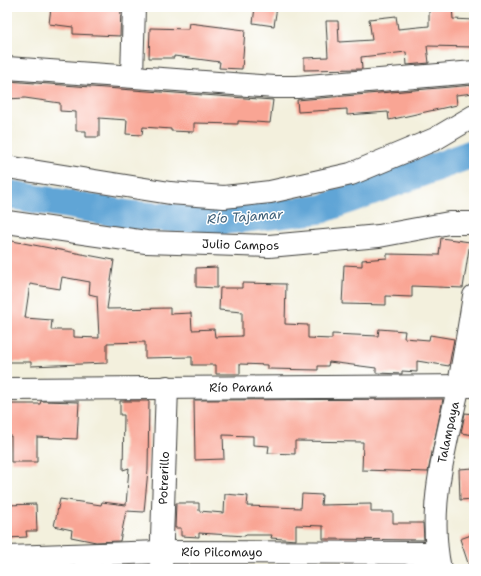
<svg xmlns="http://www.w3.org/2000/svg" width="481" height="576" viewBox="0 0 481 576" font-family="'Shantell Sans',sans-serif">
	<rect width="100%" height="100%" fill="#fff"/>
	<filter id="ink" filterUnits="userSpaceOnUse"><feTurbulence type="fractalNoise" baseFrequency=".025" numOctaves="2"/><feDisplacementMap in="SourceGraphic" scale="8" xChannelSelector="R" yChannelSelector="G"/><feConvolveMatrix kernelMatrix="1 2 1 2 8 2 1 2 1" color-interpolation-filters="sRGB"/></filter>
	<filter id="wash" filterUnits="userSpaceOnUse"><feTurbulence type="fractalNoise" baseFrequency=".012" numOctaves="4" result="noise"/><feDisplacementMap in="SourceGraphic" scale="16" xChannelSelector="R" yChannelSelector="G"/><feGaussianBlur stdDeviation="0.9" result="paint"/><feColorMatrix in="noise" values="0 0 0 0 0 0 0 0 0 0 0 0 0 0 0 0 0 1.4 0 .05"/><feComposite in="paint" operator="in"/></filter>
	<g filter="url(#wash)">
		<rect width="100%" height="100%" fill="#f3f0dd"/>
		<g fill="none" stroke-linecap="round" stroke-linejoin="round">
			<path stroke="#60a5d6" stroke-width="29" d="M7 194 130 215 218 221 322 209 474 153"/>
		</g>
		<g id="blocks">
			<g fill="#f9a594" fill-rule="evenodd">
				<path d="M51 7H121L120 36 73 34V27L49 24Z"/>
				<path d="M255 7H277L274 26 253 23Z"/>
				<path d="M429 7H452L453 19 474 20V47L427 46 429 63 407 65 406 52 361 57 362 69 304 70V58L328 57 326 21H338L339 42 372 40 369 19 396 16 398 29 429 26Z"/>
				<path d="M189 23 245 30 242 69 219 68 220 62 174 56V58H149L150 28 188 29Z"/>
				<path d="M7 81 273 100 270 123 238 121V124L194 123V132L171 131V129L143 127 142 135 126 134 127 120 99 118V137H86V131H76V112L60 111V103L25 98 7 99Z"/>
				<path d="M474 85V93L456 95 457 105 389 120 388 112 347 115V109L298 112 297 100Z"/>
				<path d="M441 238 470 242 463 288 412 286V297L386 296V305L342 304 344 265 362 266V260L387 258V254L439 255Z"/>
				<path d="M7 240 114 260 107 309 170 308V314L191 313 192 330 214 329 215 337 242 336V312L219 310 220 288H242V283L286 284 285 324 308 325V338L332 339V334L378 336 379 329 405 331 404 338 429 340 430 335 454 339 449 366 417 361V372L402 371V374L376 373V368L329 362 328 366H318V370L268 369V365L240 364V374H216V365H192V357L145 358V342L107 343V363L31 366V362H7ZM62 277 90 282 89 294 97 296 99 338 74 337V330H51L52 320 25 318 30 284 60 289Z"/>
				<path d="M217 267V288L196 287V268Z"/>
				<path d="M443 399 428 472 362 470 363 442 295 441V454L268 453 269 446 253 445V436L223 435 224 459 195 460 194 400Z"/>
				<path d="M41 401 79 402 77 439 37 437V462H11V436H7V404H40Z"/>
				<path d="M120 401H149L148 470 144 512 126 511 120 541 96 542 71 537 72 530 54 526 60 499 101 505 102 502 126 505 129 468 123 470 124 415H120Z"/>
				<path d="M465 413 474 414V435L461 433Z"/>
				<path d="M474 468V499L460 500 459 469Z"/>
				<path d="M225 494 248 496 247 506 301 508 302 494 322 495 321 505 371 504V512H393V523H423L424 540 323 539V526L296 525V540L271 538 272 535H246L245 536 199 533V537L181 536V528H175L176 503H199V511L224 513Z"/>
				<path d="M36 504 37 531H26L27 537 7 538V505Z"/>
				<path d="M474 534V569H470L460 539Z"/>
			</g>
		</g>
	</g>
	<g filter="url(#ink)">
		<use href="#blocks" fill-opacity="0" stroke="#3c3c39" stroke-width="1"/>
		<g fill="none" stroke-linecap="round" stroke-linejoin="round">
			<defs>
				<g id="minor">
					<path d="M7 68 275 87H297L474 72"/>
					<path d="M132 76 134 7"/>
					<path d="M7 167 170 193 224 197 270 192 351 174 435 139 474 116"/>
					<path id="s1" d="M7 222 146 242 269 246 379 236 449 223H474"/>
					<path id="s2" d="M7 389 474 386"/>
					<path id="s3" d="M7 557 161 552 436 553"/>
					<path id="s4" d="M161 569 167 387"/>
					<path id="s5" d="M440 569C427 508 445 448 458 389 464 358 469 327 474 296"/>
				</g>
			</defs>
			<use href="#minor" stroke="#3c3c39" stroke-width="24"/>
			<use href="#minor" stroke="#fff" stroke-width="22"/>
		</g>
	</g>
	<g text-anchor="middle" stroke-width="3" stroke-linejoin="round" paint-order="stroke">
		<g font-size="12" fill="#1c1c1c" stroke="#fff">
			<text dy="4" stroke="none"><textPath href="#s1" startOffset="235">Julio Campos</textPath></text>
			<text dy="4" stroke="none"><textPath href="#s2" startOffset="234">Río Paraná</textPath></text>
			<text dy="4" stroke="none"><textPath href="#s5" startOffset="138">Talampaya</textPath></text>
			<text dy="4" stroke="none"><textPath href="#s4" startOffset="91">Potrerillo</textPath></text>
			<text dy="4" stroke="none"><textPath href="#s3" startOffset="215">Río Pilcomayo</textPath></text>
		</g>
		<g font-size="13" font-style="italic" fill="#3e6079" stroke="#fff">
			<text transform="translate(245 216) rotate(-4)" y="5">Río Tajamar</text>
		</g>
	</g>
	<rect width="481" height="576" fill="none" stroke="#fff" stroke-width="24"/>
</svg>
